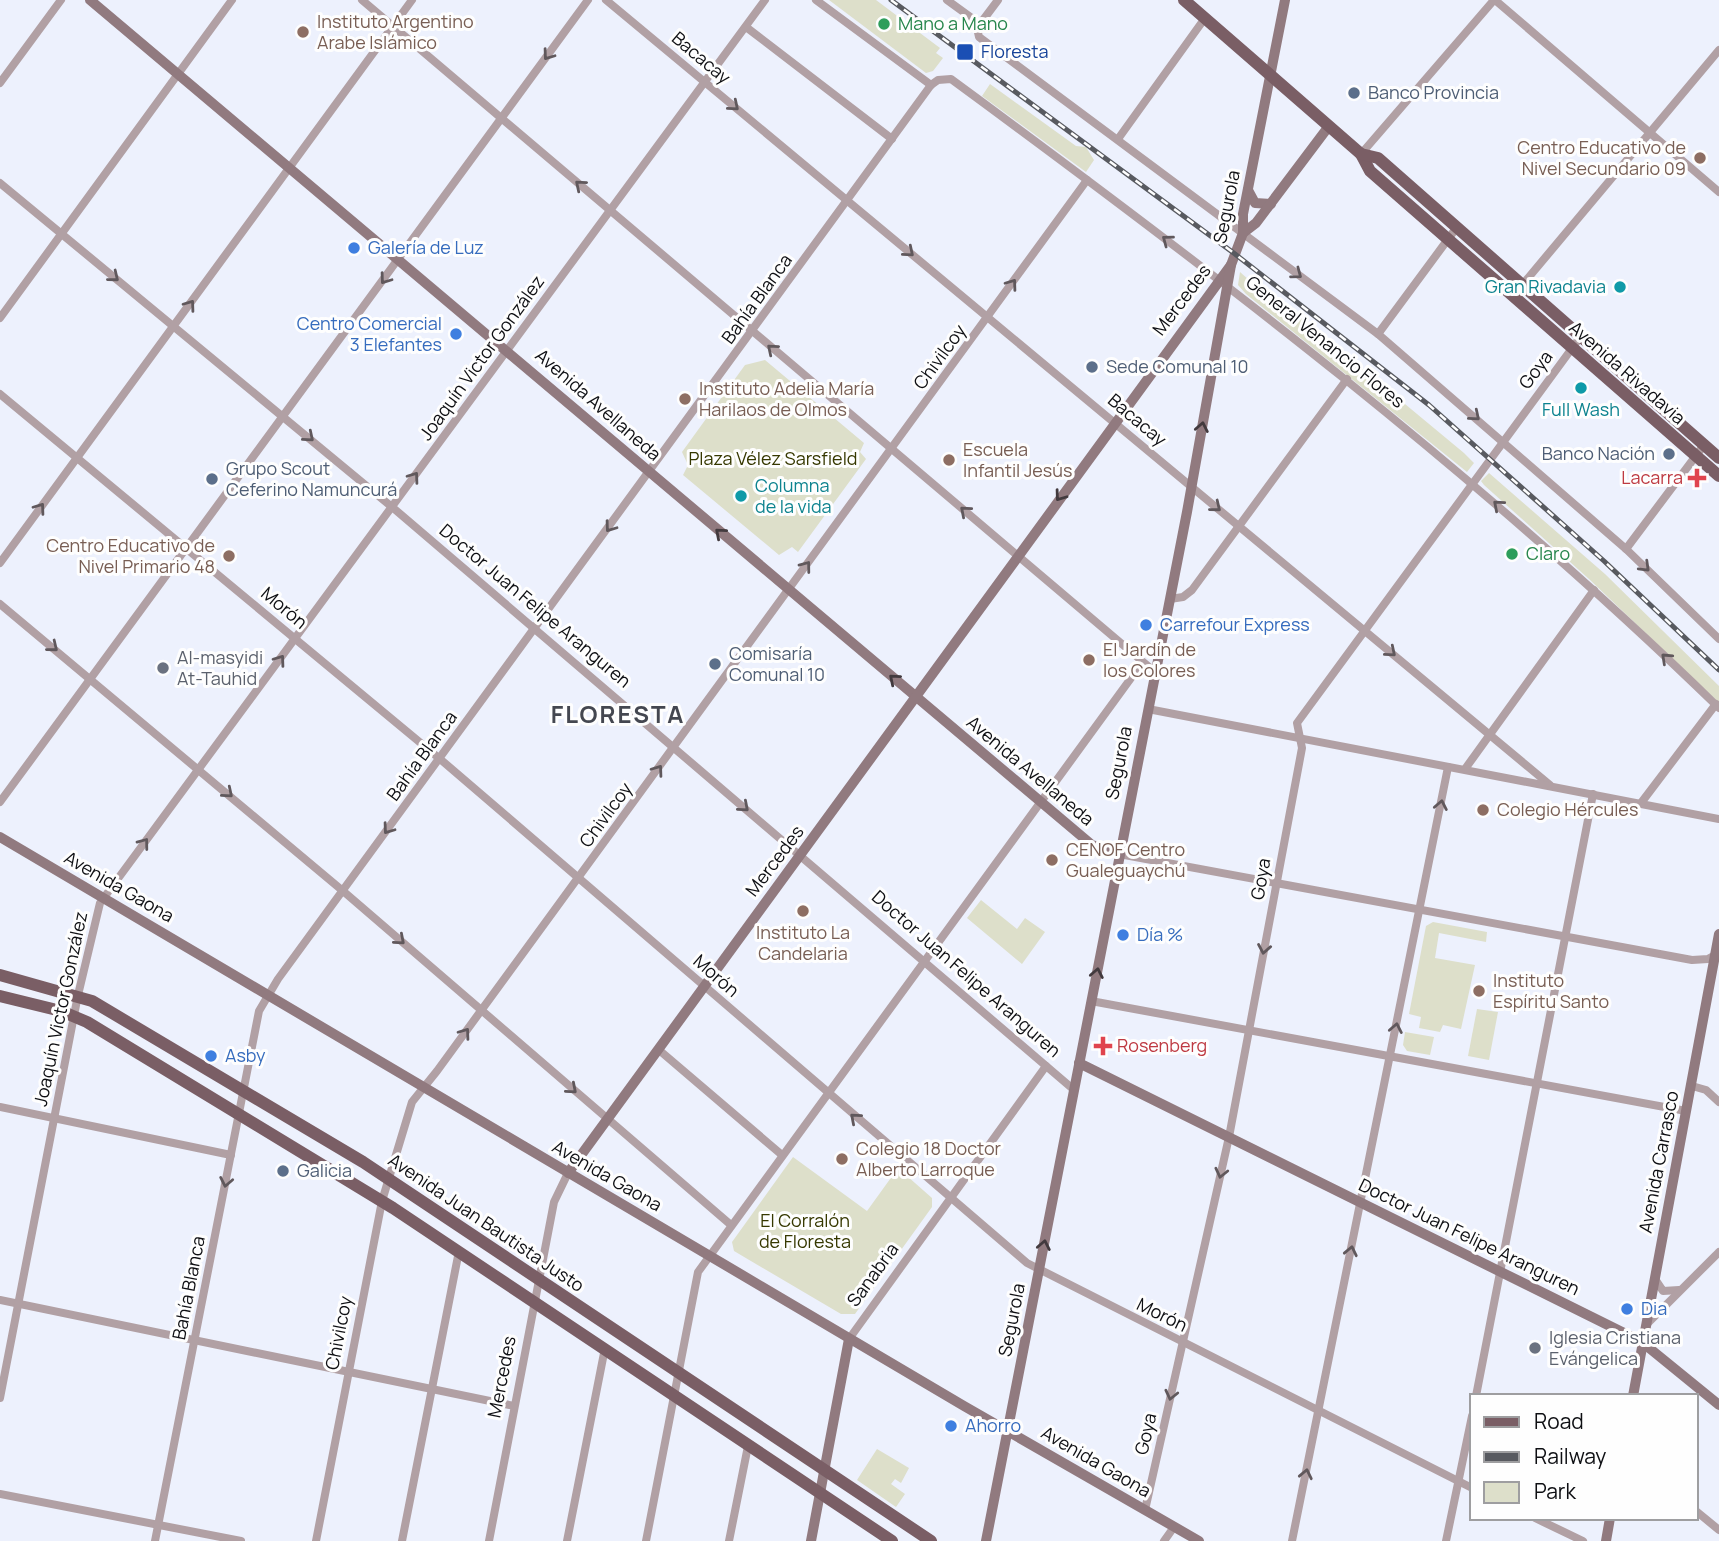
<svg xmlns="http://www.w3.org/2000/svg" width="1719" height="1541" viewBox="0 0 1719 1541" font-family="Manrope,sans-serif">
	<rect width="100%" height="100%" fill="#edf1fd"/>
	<g fill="#dddfca">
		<path d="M829 0H876L940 48 936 53 943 58 933 71 926 73Z"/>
		<path d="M990 84 1076 146 1086 147 1094 160 1086 172 982 96Z"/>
		<path d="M1240 272 1249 280 1252 277 1464 453 1474 463 1467 472 1246 294 1238 285Z"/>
		<path d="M765 360 864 443 860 452 866 459 798 552 792 547 779 555 683 475 688 465 682 452 745 365Z"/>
		<path d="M1489 473 1605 574 1719 686V703L1589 579 1484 485 1481 481Z"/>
		<path d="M981 900 1017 929 1025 918 1045 932 1022 964 967 918Z"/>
		<path d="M1433 922 1487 932 1486 942 1439 933 1435 958 1475 965 1461 1029 1443 1025 1440 1032 1419 1028 1421 1017 1409 1014 1426 926Z"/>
		<path d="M1477 1009 1498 1012 1489 1060 1468 1056Z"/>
		<path d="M1405 1032 1434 1037 1430 1055 1407 1051 1403 1045Z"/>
		<path d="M793 1157 867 1211 898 1168 932 1198V1207L855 1314H841L734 1251 732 1242Z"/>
		<path d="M877 1449 909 1468 901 1483 895 1479 891 1484 905 1494 896 1507 857 1480Z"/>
	</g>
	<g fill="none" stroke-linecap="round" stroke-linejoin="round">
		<g stroke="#b1a0a4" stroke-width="8">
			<path d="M362 0 1155 672"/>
			<path d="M606 0 1550 785"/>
			<path d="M816 0 931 85"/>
			<path d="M947 0 980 24"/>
			<path d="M998 0 977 28 979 37 1378 334 1626 549 1719 639"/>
			<path d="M1495 0 1719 192"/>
			<path d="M746 27 892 139"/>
			<path d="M0 83 61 0"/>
			<path d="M1118 139 1205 18"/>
			<path d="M1361 154 1494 0"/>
			<path d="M0 183 392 507 1073 1089"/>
			<path d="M1513 296 1719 50"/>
			<path d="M0 318 232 0"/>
			<path d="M1378 334 1457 227"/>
			<path d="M0 394 440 759 1027 1263 1472 1488"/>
			<path d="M1626 549 1704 445"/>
			<path d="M0 563 412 0"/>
			<path d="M1170 599 1183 597 1192 590 1347 379"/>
			<path d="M0 604 343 891 731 1225"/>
			<path d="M1148 709 1719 819"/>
			<path d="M1465 769 1594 590"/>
			<path d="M0 802 588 0"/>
			<path d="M1641 803 1716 704"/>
			<path d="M1119 854 1692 960 1708 959 1717 954"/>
			<path d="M1091 1001 1686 1111"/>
			<path d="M659 1050 782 1155"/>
			<path d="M1692 1086 1706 1090 1719 1102"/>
			<path d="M0 1107 231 1155"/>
			<path d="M1655 1279 1663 1291 1679 1290"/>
			<path d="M0 1300 514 1406"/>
			<path d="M1646 1325 1719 1252"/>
			<path d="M849 1339 1046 1066"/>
			<path d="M1476 1396 1593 794"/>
			<path d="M0 1398 78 995 100 903 765 0"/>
			<path d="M0 1494 241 1541"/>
			<path d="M1145 1510 1229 1137 1302 748 1297 723 1581 336"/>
			<path d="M1696 1511 1719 1530"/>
			<path d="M1535 1518 1583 1541"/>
			<path d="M155 1541 259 1011 278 979 931 85 938 80 951 79C1218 275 1481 476 1719 708"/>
			<path d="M316 1541 382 1201 412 1102 437 1071 1087 180"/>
			<path d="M402 1541 459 1251"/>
			<path d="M489 1541 554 1202 568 1173"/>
			<path d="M567 1541 605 1348"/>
			<path d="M646 1541 698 1272 1134 674 1140 671 1155 672"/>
			<path d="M729 1541 748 1446"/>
			<path d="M1164 1541 1174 1527"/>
			<path d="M1292 1541 1448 767"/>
			<path d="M1446 1541 1472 1416"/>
		</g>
		<g stroke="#917a7f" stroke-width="10">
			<path d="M90 0 1092 845 1119 854"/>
			<path d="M1248 190 1255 203 1271 204"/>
			<path d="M1243 233 1256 223 1329 126"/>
			<path d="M0 837 964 1406 1199 1541"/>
			<path d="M1079 1063 1622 1332 1643 1343 1719 1405"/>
			<path d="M568 1173 1231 265"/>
			<path d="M1633 1396 1719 934"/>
			<path d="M811 1541 849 1339"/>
			<path d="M986 1541 1187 512 1231 265 1243 233V214L1285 0"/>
			<path d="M1606 1541 1610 1518"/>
		</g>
		<g stroke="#7a5e65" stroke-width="12">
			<path d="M1184 0 1361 154 1370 171 1719 476"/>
			<path d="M1361 154 1378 158 1719 458"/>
			<path d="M0 975 92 1001 363 1162 931 1541"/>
			<path d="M0 996 61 1011 87 1022 393 1208 892 1541"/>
		</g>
		<defs>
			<path id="rail" d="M891 0 1235 254 1429 405 1604 561 1719 670"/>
		</defs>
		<use href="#rail" stroke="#585a60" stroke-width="5"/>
		<use href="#rail" stroke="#fefefe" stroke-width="2.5" stroke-dasharray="8" stroke-linecap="butt"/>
	</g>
	<defs><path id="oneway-chevron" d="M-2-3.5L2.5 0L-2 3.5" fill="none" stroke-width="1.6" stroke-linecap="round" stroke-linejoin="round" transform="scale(1.75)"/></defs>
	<g stroke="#60585c">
		<use href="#oneway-chevron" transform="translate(548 55) rotate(126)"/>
		<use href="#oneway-chevron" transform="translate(734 106) rotate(40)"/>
		<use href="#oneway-chevron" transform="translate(580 185) rotate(-140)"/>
		<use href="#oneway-chevron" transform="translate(1167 240) rotate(-143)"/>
		<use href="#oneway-chevron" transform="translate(909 252) rotate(40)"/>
		<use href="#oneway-chevron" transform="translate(1297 274) rotate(37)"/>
		<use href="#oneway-chevron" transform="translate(114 277) rotate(39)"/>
		<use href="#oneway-chevron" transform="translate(385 279) rotate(126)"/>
		<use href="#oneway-chevron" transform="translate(1012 284) rotate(-54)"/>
		<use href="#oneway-chevron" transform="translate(190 305) rotate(-54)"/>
		<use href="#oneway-chevron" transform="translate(772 349) rotate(-140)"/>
		<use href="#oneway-chevron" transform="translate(1475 416) rotate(40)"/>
		<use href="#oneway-chevron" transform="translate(309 437) rotate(40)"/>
		<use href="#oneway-chevron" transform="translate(414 477) rotate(-54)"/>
		<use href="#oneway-chevron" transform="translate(1498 505) rotate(-139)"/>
		<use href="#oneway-chevron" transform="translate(1216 507) rotate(39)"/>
		<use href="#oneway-chevron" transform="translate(40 508) rotate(-54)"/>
		<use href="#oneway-chevron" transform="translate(965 511) rotate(-139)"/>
		<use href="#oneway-chevron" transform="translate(610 527) rotate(126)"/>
		<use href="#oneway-chevron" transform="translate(806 566) rotate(-53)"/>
		<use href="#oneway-chevron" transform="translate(1645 567) rotate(44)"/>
		<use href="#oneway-chevron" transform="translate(53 647) rotate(39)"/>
		<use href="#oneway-chevron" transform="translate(1391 652) rotate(40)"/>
		<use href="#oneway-chevron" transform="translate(1666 658) rotate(-137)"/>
		<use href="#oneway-chevron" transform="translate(280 660) rotate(-54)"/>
		<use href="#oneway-chevron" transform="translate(658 770) rotate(-54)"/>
		<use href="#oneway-chevron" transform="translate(228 793) rotate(40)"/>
		<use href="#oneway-chevron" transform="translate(1441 805) rotate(-79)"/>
		<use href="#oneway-chevron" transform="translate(744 807) rotate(41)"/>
		<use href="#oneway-chevron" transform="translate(388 829) rotate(126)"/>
		<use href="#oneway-chevron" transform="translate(144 843) rotate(-53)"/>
		<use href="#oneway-chevron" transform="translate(400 940) rotate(41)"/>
		<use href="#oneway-chevron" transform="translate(1264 949) rotate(100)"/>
		<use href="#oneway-chevron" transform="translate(1396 1028) rotate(-79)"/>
		<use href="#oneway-chevron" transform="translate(465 1033) rotate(-54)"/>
		<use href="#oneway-chevron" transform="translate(572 1089) rotate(41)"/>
		<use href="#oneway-chevron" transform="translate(855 1118) rotate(-139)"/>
		<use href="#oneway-chevron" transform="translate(1221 1173) rotate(103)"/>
		<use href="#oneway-chevron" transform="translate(226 1182) rotate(101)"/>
		<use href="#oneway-chevron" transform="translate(1351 1251) rotate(-78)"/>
		<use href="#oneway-chevron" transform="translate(1171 1395) rotate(103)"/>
		<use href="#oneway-chevron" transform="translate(1306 1474) rotate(-78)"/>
	</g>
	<g stroke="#423a3e">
		<use href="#oneway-chevron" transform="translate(1202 427) rotate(-79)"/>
		<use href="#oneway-chevron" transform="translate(1060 496) rotate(126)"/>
		<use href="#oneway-chevron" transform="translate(720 533) rotate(-139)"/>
		<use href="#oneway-chevron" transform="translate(894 679) rotate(-140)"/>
		<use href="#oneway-chevron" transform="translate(1097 973) rotate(-79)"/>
		<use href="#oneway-chevron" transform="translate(1044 1245) rotate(-79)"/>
	</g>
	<g fill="#2e9e5b" stroke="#fefefe" stroke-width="2.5">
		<circle cx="884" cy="24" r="7"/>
		<circle cx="1512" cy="554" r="7"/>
	</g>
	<g fill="#8d6e63" stroke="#fefefe" stroke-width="2.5">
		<circle cx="303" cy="32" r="7"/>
		<circle cx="1700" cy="158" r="7"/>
		<circle cx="685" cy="399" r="7"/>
		<circle cx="949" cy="460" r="7"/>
		<circle cx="229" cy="556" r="7"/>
		<circle cx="1089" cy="660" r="7"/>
		<circle cx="1483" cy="810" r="7"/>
		<circle cx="1052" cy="860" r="7"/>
		<circle cx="803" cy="911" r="7"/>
		<circle cx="1479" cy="991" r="7"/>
		<circle cx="842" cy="1159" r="7"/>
	</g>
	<rect fill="#1a4fb4" stroke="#fefefe" stroke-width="2.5" x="956" y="43" width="18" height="18" rx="3.5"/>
	<g fill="#5c6f8a" stroke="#fefefe" stroke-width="2.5">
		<circle cx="1354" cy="93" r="7"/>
		<circle cx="1092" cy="367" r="7"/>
		<circle cx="1669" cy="454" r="7"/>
		<circle cx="212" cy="479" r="7"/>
		<circle cx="715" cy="664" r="7"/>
		<circle cx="283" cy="1171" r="7"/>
	</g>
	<g fill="#3f7fe0" stroke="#fefefe" stroke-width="2.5">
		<circle cx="354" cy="248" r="7"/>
		<circle cx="456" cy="334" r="7"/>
		<circle cx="1146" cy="625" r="7"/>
		<circle cx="1123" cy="935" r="7"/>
		<circle cx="211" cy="1056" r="7"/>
		<circle cx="1627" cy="1309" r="7"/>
		<circle cx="951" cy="1426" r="7"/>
	</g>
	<g fill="#0f9aa8" stroke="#fefefe" stroke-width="2.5">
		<circle cx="1620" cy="287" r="7"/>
		<circle cx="1581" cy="388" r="7"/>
		<circle cx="741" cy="496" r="7"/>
	</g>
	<g fill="#e0444e" stroke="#fefefe" stroke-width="2.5">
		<path d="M1693.5 467.5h7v7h7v7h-7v7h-7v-7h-7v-7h7z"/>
		<path d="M1099.5 1035.5h7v7h7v7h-7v7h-7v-7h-7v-7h7z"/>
	</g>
	<g fill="#6b7280" stroke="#fefefe" stroke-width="2.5">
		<circle cx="163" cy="668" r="7"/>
		<circle cx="1535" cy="1348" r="7"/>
	</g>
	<g text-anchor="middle" stroke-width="6" stroke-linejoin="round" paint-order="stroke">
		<g font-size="18" fill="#785e54" stroke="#fefefe" text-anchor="start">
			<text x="317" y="28">Instituto Argentino<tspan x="317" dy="21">Arabe Islámico</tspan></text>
			<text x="1686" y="154" text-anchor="end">Centro Educativo de<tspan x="1686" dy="21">Nivel Secundario 09</tspan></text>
			<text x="699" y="395">Instituto Adelia María<tspan x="699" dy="21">Harilaos de Olmos</tspan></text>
			<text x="963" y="456">Escuela<tspan x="963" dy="21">Infantil Jesús</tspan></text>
			<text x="215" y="552" text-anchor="end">Centro Educativo de<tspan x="215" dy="21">Nivel Primario 48</tspan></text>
			<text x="1103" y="656">El Jardín de<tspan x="1103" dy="21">los Colores</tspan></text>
			<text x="1497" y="816">Colegio Hércules</text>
			<text x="1066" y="856">CENOF Centro<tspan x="1066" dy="21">Gualeguaychú</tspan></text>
			<text x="803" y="939" text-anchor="middle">Instituto La<tspan x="803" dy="21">Candelaria</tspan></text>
			<text x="1493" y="987">Instituto<tspan x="1493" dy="21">Espíritu Santo</tspan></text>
			<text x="856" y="1155">Colegio 18 Doctor<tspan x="856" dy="21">Alberto Larroque</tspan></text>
		</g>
		<g font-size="18" fill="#27864d" stroke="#fefefe" text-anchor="start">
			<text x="898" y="30">Mano a Mano</text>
			<text x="1526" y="560">Claro</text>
		</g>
		<g font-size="18" fill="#164399" stroke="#fefefe" text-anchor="start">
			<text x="981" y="58">Floresta</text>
		</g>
		<g font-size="18" fill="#0e0f13" stroke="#fefefe">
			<text transform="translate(701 58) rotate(40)" y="6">Bacacay</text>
			<text transform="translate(1227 207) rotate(-79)" y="6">Segurola</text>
			<text transform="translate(757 299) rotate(-54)" y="6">Bahía Blanca</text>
			<text transform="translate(1182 300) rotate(-53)" y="6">Mercedes</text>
			<text transform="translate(1325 342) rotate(39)" y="6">General Venancio Flores</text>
			<text transform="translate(940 357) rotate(-54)" y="6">Chivilcoy</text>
			<text transform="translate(482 358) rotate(-54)" y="6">Joaquín Victor González</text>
			<text transform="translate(1536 370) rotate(-53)" y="6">Goya</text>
			<text transform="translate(1627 373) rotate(41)" y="6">Avenida Rivadavia</text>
			<text transform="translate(598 405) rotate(41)" y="6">Avenida Avellaneda</text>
			<text transform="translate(1137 420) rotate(40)" y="6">Bacacay</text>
			<text transform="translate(535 606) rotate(40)" y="6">Doctor Juan Felipe Aranguren</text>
			<text transform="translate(284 608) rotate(40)" y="6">Morón</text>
			<text transform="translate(422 756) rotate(-54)" y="6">Bahía Blanca</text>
			<text transform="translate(1119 763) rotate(-79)" y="6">Segurola</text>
			<text transform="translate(1030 771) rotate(40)" y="6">Avenida Avellaneda</text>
			<text transform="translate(606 815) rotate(-54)" y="6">Chivilcoy</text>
			<text transform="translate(775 861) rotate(-53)" y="6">Mercedes</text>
			<text transform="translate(1261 879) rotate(-80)" y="6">Goya</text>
			<text transform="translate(119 887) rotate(30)" y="6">Avenida Gaona</text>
			<text transform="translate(966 974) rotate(41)" y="6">Doctor Juan Felipe Aranguren</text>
			<text transform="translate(716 976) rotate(41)" y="6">Morón</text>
			<text transform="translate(61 1009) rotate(-78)" y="6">Joaquín Victor González</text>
			<text transform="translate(1659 1162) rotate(-79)" y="6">Avenida Carrasco</text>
			<text transform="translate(607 1176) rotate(30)" y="6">Avenida Gaona</text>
			<text transform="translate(486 1223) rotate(34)" y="6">Avenida Juan Bautista Justo</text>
			<text transform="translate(1469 1237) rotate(26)" y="6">Doctor Juan Felipe Aranguren</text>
			<text transform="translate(873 1275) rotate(-54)" y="6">Sanabria</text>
			<text transform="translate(189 1288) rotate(-79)" y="6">Bahía Blanca</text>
			<text transform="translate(1162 1315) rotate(26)" y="6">Morón</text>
			<text transform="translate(1012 1320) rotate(-79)" y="6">Segurola</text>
			<text transform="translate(339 1333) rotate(-79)" y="6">Chivilcoy</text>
			<text transform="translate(502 1377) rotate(-79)" y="6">Mercedes</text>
			<text transform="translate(1146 1434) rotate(-77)" y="6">Goya</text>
			<text transform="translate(1096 1462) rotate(30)" y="6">Avenida Gaona</text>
		</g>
		<g font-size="18" fill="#4e5e75" stroke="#fefefe" text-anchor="start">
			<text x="1368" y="99">Banco Provincia</text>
			<text x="1106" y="373">Sede Comunal 10</text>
			<text x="1655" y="460" text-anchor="end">Banco Nación</text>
			<text x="226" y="475">Grupo Scout<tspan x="226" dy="21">Ceferino Namuncurá</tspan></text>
			<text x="729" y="660">Comisaría<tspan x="729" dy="21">Comunal 10</tspan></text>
			<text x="297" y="1177">Galicia</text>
		</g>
		<g font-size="18" fill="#366cbe" stroke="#fefefe" text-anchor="start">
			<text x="368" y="254">Galería de Luz</text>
			<text x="442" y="330" text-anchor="end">Centro Comercial<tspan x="442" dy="21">3 Elefantes</tspan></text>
			<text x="1160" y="631">Carrefour Express</text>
			<text x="1137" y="941">Día %</text>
			<text x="225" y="1062">Asby</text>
			<text x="1641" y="1315">Dia</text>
			<text x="965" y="1432">Ahorro</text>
		</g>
		<g font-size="18" fill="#0d838f" stroke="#fefefe" text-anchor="end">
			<text x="1606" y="293">Gran Rivadavia</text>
			<text x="1581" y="416" text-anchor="middle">Full Wash</text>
			<text x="755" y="492" text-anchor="start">Columna<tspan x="755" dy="21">de la vida</tspan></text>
		</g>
		<g font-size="18" fill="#363800" stroke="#fefefe">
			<text x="773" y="465">Plaza Vélez Sarsfield</text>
			<text x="805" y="1227">El Corralón<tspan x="805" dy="21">de Floresta</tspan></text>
		</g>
		<g font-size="18" fill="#be3a42" stroke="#fefefe" text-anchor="end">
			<text x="1683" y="484">Lacarra</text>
			<text x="1117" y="1052" text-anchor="start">Rosenberg</text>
		</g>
		<g font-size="18" fill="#5b616d" stroke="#fefefe" text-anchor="start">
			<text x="177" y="664">Al-masyidi<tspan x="177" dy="21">At-Tauhid</tspan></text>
			<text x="1549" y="1344">Iglesia Cristiana<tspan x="1549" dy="21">Evángelica</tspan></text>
		</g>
		<g font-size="24" font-weight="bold" letter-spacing="2" fill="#444750" stroke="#fefefe">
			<text x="618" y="723">FLORESTA</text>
		</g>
	</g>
	<rect x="1470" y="1394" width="228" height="126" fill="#fefefe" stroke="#9e9ea0" stroke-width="2"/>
	<rect x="1484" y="1417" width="35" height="10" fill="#7a5e65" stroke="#9e9ea0" stroke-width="2"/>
	<text x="1534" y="1429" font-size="21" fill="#0e0f13">Road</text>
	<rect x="1484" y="1452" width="35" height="10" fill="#585a60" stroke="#9e9ea0" stroke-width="2"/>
	<text x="1534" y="1464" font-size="21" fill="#0e0f13">Railway</text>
	<rect x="1484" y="1482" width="35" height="21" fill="#dddfca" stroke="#9e9ea0" stroke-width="2"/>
	<text x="1534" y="1499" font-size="21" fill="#0e0f13">Park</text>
</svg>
